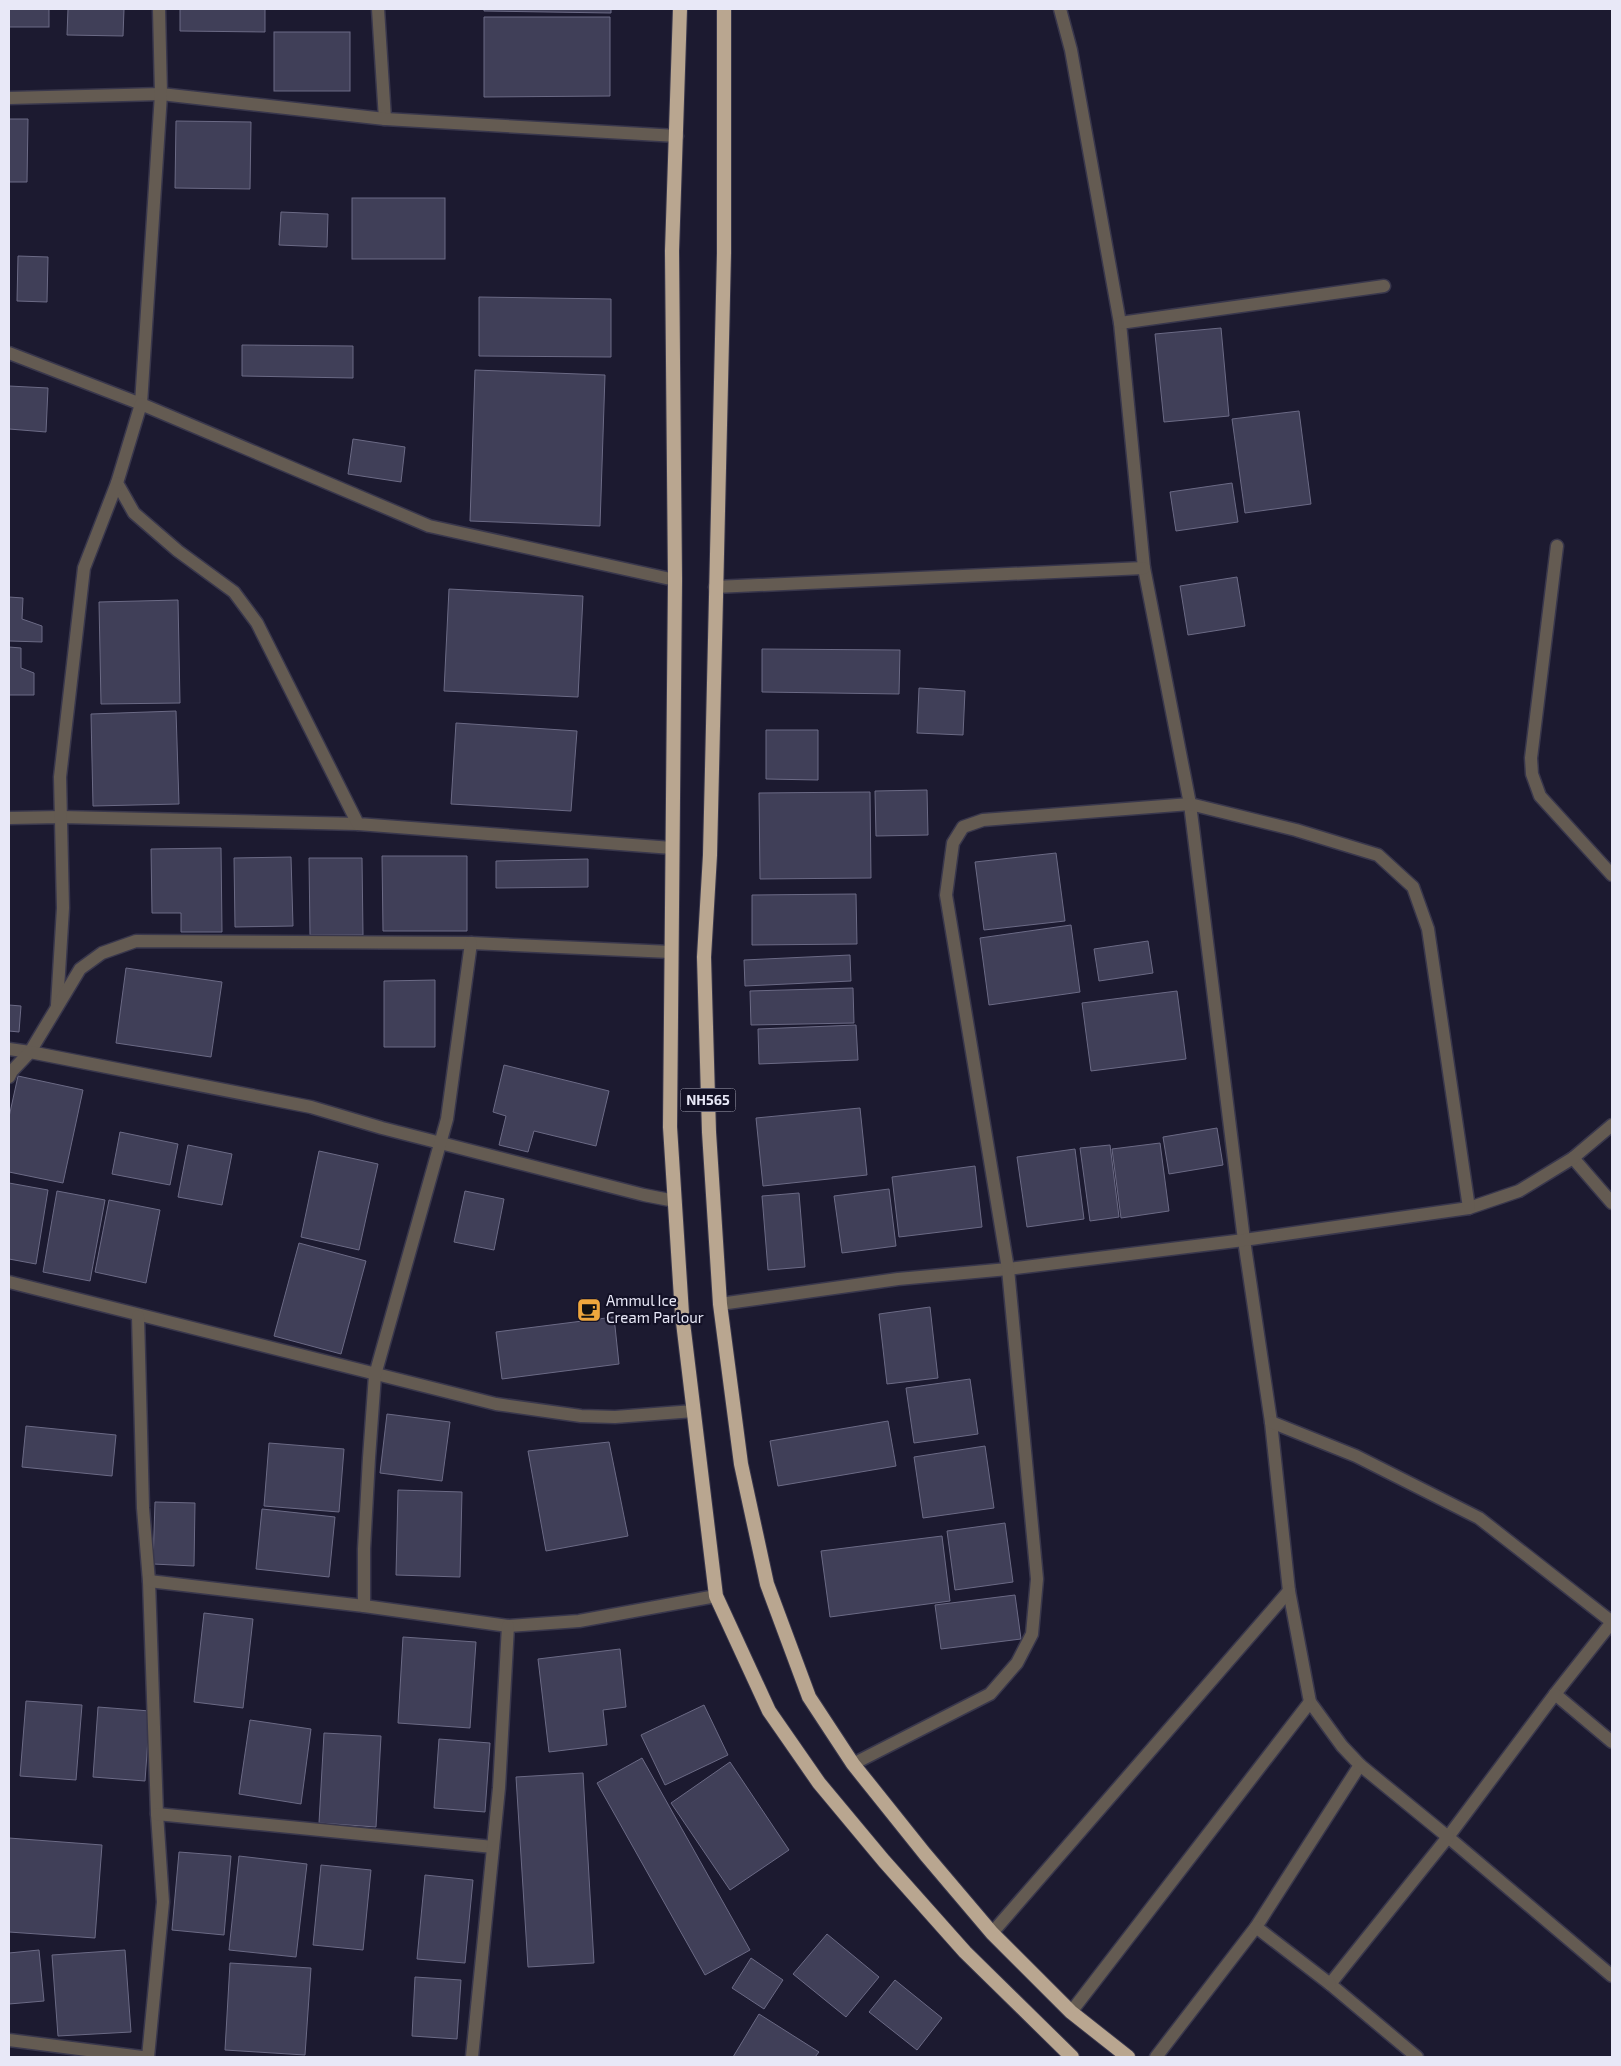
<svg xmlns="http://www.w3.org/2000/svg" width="1621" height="2066" viewBox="0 0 1621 2066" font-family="'Exo 2',sans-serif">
	<rect width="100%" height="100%" fill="#1c1a30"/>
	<g fill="#403f58" stroke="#6b6a85">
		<rect x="9" y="9" width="40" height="18"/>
		<path d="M68 9H124L123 36 67 35Z"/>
		<path d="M180 9H265V32L180 31Z"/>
		<path d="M484 9H611V13L484 11Z"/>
		<path d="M484 17H610V96L484 97Z"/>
		<rect x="274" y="32" width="76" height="59"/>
		<path d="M9 119H28L27 182H9Z"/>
		<path d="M176 121 251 122 250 189 175 188Z"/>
		<rect x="352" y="198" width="93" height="61"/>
		<path d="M281 212 328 214 327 247 279 245Z"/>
		<path d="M18 256 48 257 47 302 17 301Z"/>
		<path d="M479 297 611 299V357L479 356Z"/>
		<path d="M1221 328 1229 416 1164 422 1155 334Z"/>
		<path d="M242 345 353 346V378L242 376Z"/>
		<path d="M475 370 605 375 600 526 470 521Z"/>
		<path d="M9 386 48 388 46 432 9 429Z"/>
		<path d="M1299 411 1311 504 1245 513 1232 419Z"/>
		<path d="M353 439 405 447 401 482 348 474Z"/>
		<path d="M1232 483 1238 522 1176 531 1170 492Z"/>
		<path d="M1237 577 1245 626 1188 635 1180 586Z"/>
		<path d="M449 589 583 596 578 697 444 691Z"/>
		<path d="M9 597 23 598 22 619 42 626V642L9 641Z"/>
		<path d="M178 600 180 703 101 704 99 602Z"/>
		<path d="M9 647 21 648V668L34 673V695H9Z"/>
		<path d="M762 649 900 650 899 694 762 692Z"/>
		<path d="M919 688 965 691 963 735 917 733Z"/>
		<path d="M176 711 179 804 93 806 91 714Z"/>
		<path d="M456 723 577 731 571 811 451 804Z"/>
		<path d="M766 730H818V780L766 779Z"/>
		<path d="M927 790 928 835 876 836 875 791Z"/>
		<path d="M870 792 871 878 760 879 759 793Z"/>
		<path d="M221 848 222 932H181V913H152L151 849Z"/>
		<path d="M1056 853 1065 921 984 930 975 862Z"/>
		<path d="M382 856H467V931H383Z"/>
		<path d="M291 857 293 926 235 927 234 858Z"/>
		<path d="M309 858H362L363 935H310Z"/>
		<path d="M588 859V887L496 888V861Z"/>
		<path d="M856 894 857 944 752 945V895Z"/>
		<path d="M1071 925 1080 992 989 1005 980 938Z"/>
		<path d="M1148 941 1153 973 1099 981 1094 949Z"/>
		<path d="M850 955 851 981 745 986 744 960Z"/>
		<path d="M126 968 222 982 211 1057 116 1043Z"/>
		<path d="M435 980V1047H384V981Z"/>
		<path d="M853 988 854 1023 751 1025 750 991Z"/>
		<path d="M1177 991 1186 1059 1091 1071 1082 1003Z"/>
		<path d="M9 1005 21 1006 19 1032 9 1031Z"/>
		<path d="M856 1025 858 1060 759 1064 758 1029Z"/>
		<path d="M504 1065 609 1091 596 1146 534 1131 528 1152 499 1145 506 1116 493 1112Z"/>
		<path d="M18 1076 83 1090 63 1183 9 1172V1117Z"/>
		<path d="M860 1108 867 1175 763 1186 756 1118Z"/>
		<path d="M1217 1128 1223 1165 1169 1174 1163 1137Z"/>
		<path d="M120 1132 178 1144 170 1185 112 1174Z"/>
		<path d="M1160 1143 1169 1211 1121 1218 1112 1149Z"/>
		<path d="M188 1145 232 1154 222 1205 178 1197Z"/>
		<path d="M1110 1145 1119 1217 1090 1221 1080 1148Z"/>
		<path d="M1075 1149 1084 1219 1027 1227 1017 1157Z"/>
		<path d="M319 1151 378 1164 359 1250 301 1237Z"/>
		<path d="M975 1166 982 1227 899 1237 892 1177Z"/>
		<path d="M9 1183 48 1190 36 1264 9 1259Z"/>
		<path d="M889 1189 896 1246 842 1253 834 1196Z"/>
		<path d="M57 1191 105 1200 90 1281 43 1272Z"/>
		<path d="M465 1191 504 1199 494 1250 454 1242Z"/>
		<path d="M799 1193 805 1267 768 1270 762 1196Z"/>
		<path d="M109 1200 160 1210 146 1283 95 1272Z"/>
		<path d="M299 1243 366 1261 341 1354 274 1336Z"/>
		<path d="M930 1307 938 1378 887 1384 879 1314Z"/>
		<path d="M614 1317 619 1364 502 1379 496 1332Z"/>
		<path d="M970 1379 978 1434 914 1443 906 1388Z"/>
		<path d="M387 1414 450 1422 442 1481 380 1473Z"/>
		<path d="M888 1421 896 1466 778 1486 770 1441Z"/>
		<path d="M26 1426 116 1435 112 1476 22 1467Z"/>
		<path d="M609 1442 628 1536 546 1551 528 1451Z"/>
		<path d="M269 1443 344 1449 339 1512 264 1506Z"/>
		<path d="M985 1446 994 1508 923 1518 914 1457Z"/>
		<path d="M398 1490 462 1492 460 1577 396 1575Z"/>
		<path d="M155 1502 195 1503 194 1566 153 1564Z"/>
		<path d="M262 1509 335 1517 329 1577 256 1569Z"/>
		<path d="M1005 1523 1013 1582 955 1590 947 1531Z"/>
		<path d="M942 1536 950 1601 830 1617 821 1551Z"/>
		<path d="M1015 1595 1021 1639 941 1649 935 1605Z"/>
		<path d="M204 1613 253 1619 243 1708 194 1702Z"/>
		<path d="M403 1637 476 1642 470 1728 398 1723Z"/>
		<path d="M620 1649 626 1707 603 1710 607 1745 549 1752 538 1659Z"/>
		<path d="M26 1701 82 1705 76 1780 20 1776Z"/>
		<path d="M704 1705 728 1755 665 1785 641 1735Z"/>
		<path d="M98 1707 150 1711 145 1781 93 1777Z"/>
		<path d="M250 1720 311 1729 301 1804 239 1794Z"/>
		<path d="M324 1733 381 1736 376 1827 319 1823Z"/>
		<path d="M439 1739 490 1743 485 1812 434 1808Z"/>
		<path d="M642 1758 750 1950 705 1975 597 1783Z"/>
		<path d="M730 1762 789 1850 730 1890 671 1803Z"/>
		<path d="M583 1773 594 1963 528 1967 516 1777Z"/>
		<path d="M9 1838 102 1845 95 1938 9 1932Z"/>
		<path d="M179 1852 231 1856 224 1935 172 1930Z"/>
		<path d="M239 1856 307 1864 296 1957 229 1950Z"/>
		<path d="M321 1865 371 1870 363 1950 313 1945Z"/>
		<path d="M425 1875 473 1880 465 1963 417 1959Z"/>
		<path d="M827 1934 879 1977 846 2017 793 1974Z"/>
		<path d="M39 1950 44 2001 9 2004V1953Z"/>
		<path d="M125 1950 131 2032 58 2036 52 1955Z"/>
		<path d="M751 1958 783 1980 764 2009 732 1988Z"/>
		<path d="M230 1963 311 1968 305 2055 225 2050Z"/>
		<path d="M415 1977 461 1980 457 2039 412 2036Z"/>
		<path d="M895 1980 942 2018 917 2050 869 2012Z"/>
		<path d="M759 2014 819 2052 815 2057H733Z"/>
	</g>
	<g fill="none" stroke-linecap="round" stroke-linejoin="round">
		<defs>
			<g id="minor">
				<path d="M378 9 385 119"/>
				<path d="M1060 9 1071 50 1120 323 1144 568 1190 804 1244 1240 1271 1422 1289 1591 1310 1702 1342 1746 1360 1765 1256 1927 1156 2057"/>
				<path d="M9 98 161 94 385 119 677 136"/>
				<path d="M1120 323 1384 286"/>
				<path d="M9 353 141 404 161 94 159 9"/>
				<path d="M1557 546 1531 758 1532 774 1540 796 1612 875"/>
				<path d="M715 587 1144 568"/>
				<path d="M9 818 61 817 358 824"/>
				<path d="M672 848 358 824 257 623 234 592 178 551 134 513 117 483 141 404 429 526 675 580"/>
				<path d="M57 1005 63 908 60 777 84 568 117 483"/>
				<path d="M9 1049 30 1052 80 969 102 953 136 941 471 943 671 952"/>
				<path d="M9 1077 12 1071 30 1052 311 1107 382 1128 644 1195 675 1201"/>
				<path d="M1573 1158 1612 1203"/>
				<path d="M9 1282 496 1404 581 1416 615 1417 694 1411"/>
				<path d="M720 1304 898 1279 1008 1269 1244 1240 1469 1208 1519 1191 1573 1158 1612 1125"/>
				<path d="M138 1316 143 1508 149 1581 157 1814 163 1902 148 2057"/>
				<path d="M1271 1422 1356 1456 1479 1518 1612 1622 1555 1694"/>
				<path d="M149 1581 364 1606 508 1626 579 1621 716 1596"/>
				<path d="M364 1606V1549L369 1458 375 1375 447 1119 471 943"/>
				<path d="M1612 1742 1555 1694 1448 1837 1612 1976"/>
				<path d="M853 1764 990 1694 1017 1663 1032 1634 1037 1579 1008 1269 946 895 953 843 963 827 983 820 1190 804 1296 830 1378 855 1413 887 1428 929 1469 1208"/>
				<path d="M1360 1765 1448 1837 1330 1984 1417 2057"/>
				<path d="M157 1814 493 1847"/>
				<path d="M1256 1927 1330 1984"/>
				<path d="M992 1933 1289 1591"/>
				<path d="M1071 2012 1310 1702"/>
				<path d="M9 2040 142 2057"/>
				<path d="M472 2057 499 1788 508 1626"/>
			</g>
			<g id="trunk">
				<path d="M680 9 672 251 675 580 670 1127 682 1314 716 1596 769 1711 819 1783 884 1861 965 1952 1072 2057"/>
				<path d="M724 9V253L710 855 704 957 709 1132 720 1304 741 1464 767 1584 809 1697 853 1764 925 1854 992 1933 1071 2012 1128 2057"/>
			</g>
		</defs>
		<use href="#minor" stroke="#39374c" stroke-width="15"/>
		<use href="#trunk" stroke="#39374c" stroke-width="16"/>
		<use href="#minor" stroke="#645b52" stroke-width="12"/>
		<use href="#trunk" stroke="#b9a690" stroke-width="14"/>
	</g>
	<defs>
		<symbol id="cafe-square" viewBox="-11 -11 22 22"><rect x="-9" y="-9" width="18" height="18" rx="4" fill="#efa73d" stroke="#131126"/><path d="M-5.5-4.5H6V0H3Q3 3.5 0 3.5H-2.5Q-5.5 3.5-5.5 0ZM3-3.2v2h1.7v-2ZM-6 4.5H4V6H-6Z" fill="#111"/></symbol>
	</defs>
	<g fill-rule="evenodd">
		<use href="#cafe-square" x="575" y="1296" width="28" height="28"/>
	</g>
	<g text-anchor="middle" stroke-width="4.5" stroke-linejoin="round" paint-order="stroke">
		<rect fill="#131126" stroke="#a8a8b8" stroke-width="1" x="680.5" y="1088.5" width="55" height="23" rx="4"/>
		<g font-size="14" font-weight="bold" fill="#e8e8f7">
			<text x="708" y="1105">NH565</text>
		</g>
		<g font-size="15" fill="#e8e8f7" stroke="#131126" text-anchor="start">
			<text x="606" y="1306">Ammul Ice<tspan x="606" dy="17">Cream Parlour</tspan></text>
		</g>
	</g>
	<rect width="1621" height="2066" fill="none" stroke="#e8e8f7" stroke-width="20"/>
</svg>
